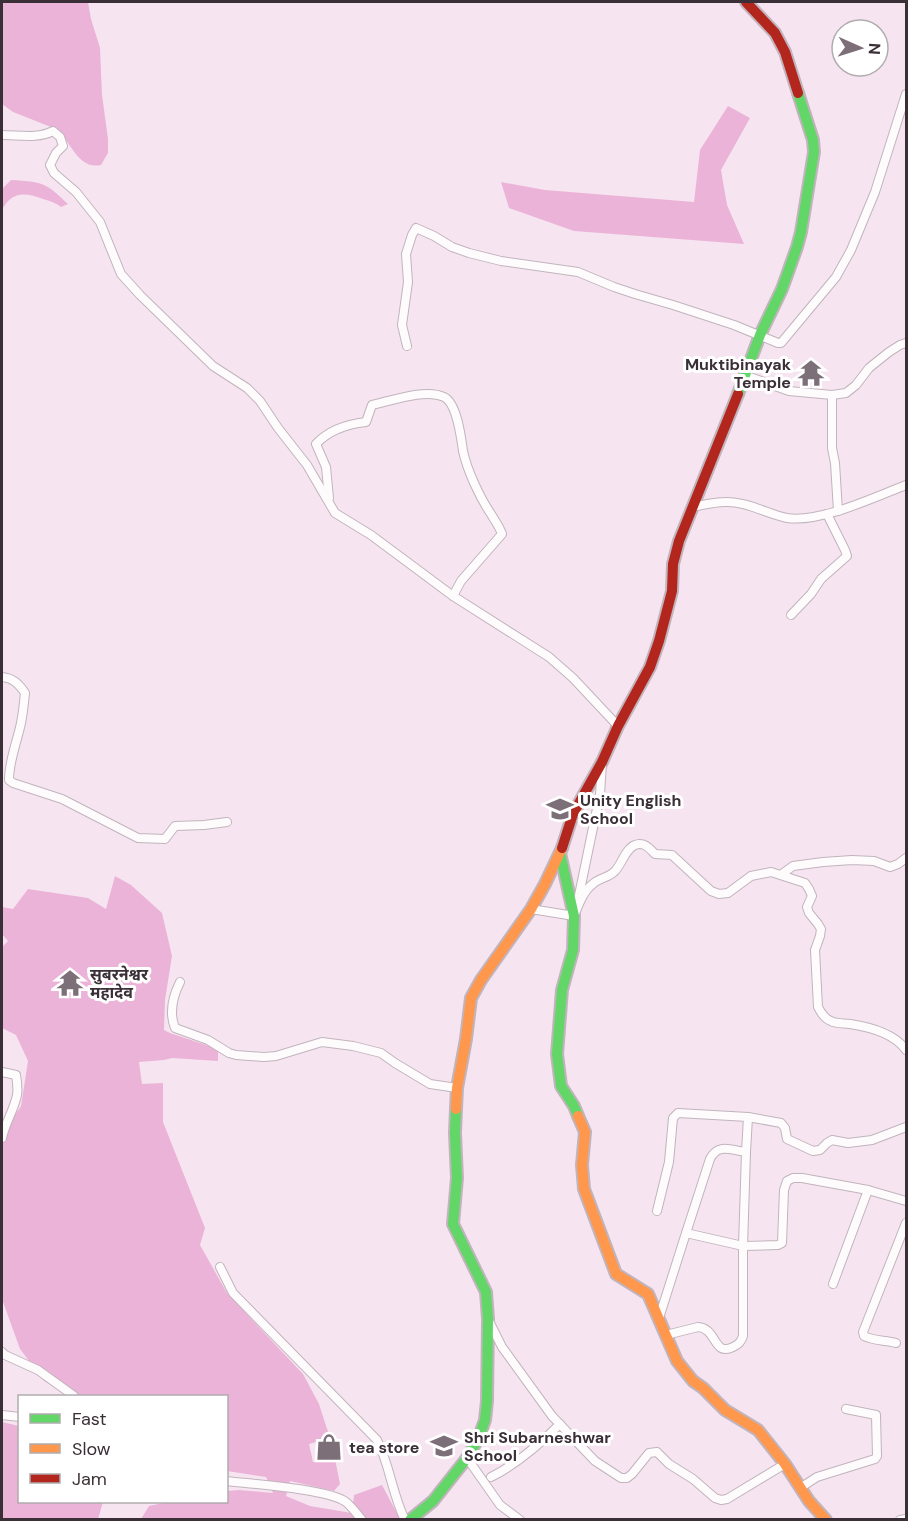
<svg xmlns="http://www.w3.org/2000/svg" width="908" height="1521" viewBox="0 0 908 1521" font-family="'DM Sans','Noto Sans Devanagari',sans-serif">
	<rect width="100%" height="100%" fill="#f6e5f0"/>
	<g fill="#ebb3d8">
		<path d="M2 2H88L91 19 100 48 102 95 108 139V153L101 165C77 170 71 140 56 129L13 112 2 104Z"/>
		<path d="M728 106 750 118 721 170 727 205 744 244 574 231 509 208 501 182 545 190 694 202 700 150Z"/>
		<path d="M11 180C43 182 45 182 68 204L61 207C56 203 50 201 43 199 26 192 11 191 2 210V189Z"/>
		<path d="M115 876 131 885 162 913 172 956 165 1000 164 1030 170 1033 218 1049V1061L172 1058 164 1060 139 1062 142 1084 163 1083V1122L205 1228 200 1245 227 1293 303 1374 319 1404 330 1438 309 1444 313 1462 335 1459 340 1484 334 1491 290 1481 286 1496 310 1506 352 1513 354 1495 382 1485 400 1519H141L149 1506 168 1502H226L227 1491 239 1490 273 1493 266 1477 227 1471 226 1396H70L44 1381 20 1349 2 1299V1134L21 1106 28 1061 16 1035 2 1028V947L8 941 2 934V907L13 909 28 889 88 898 106 909Z"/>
		<path d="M2 1422 19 1426 20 1502H103L98 1519H2Z"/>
	</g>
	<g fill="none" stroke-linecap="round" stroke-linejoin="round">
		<defs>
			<g id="street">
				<path d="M2 135C19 135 38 139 53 131L60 137 63 146 56 153 50 165 54 173 76 192 100 222 121 274 140 295 213 366 247 388 260 401 278 428 307 465 335 513 371 535 453 596 549 657 573 678 618 726"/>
				<path d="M407 346 402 325 408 282 406 254 412 235 416 228 434 236 452 247 469 253 501 261 578 272 614 287 635 294 673 305 734 325 778 343H781L836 277 851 250 875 192 906 94"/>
				<path d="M744 375 789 391 832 395 846 393 856 385 869 368 889 352 900 345 906 343"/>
				<path d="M832 395V448L835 463 838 511"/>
				<path d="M329 498 326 467 316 444C329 430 348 424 366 422L372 405C391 401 425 388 444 397 457 403 461 437 463 451 467 470 480 498 491 514 495 521 499 526 502 534L461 581 453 596"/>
				<path d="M693 507C703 505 714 502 725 502 746 501 767 514 787 518 820 523 875 497 906 485"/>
				<path d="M791 615 811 594 821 579 847 556 845 550 827 514"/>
				<path d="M2 677C13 678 19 684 25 693 24 703 23 713 21 723 17 742 9 760 9 780L13 783 62 799 138 838 165 839 175 826 204 825 227 822"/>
				<path d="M782 874 793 866 823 862 852 860 874 861 890 867 898 864 906 858"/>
				<path d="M578 900 600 794 602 764"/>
				<path d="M531 909 574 916"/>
				<path d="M574 916C579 904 583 891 594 883 600 878 610 877 615 871 622 864 625 849 635 845 644 841 650 849 655 854L672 855 711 891 719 894 728 893 751 876 771 872 805 883 809 889 812 896 807 907 809 913 818 924 821 929 820 936 815 950 818 1007C821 1013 825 1019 831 1021 836 1024 844 1023 850 1024 870 1027 894 1033 906 1050"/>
				<path d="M180 982C173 996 169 1013 175 1028L208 1040 229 1053 236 1055 264 1057 276 1056 322 1042 353 1046 381 1053 395 1063 430 1084 457 1088"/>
				<path d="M2 1072 16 1075C17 1081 18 1089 17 1095 14 1110 5 1123 2 1138"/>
				<path d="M746 1152 748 1117 781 1123 785 1128 787 1139 813 1151 820 1150 827 1143 832 1140 848 1143 872 1140 906 1127"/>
				<path d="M657 1211 669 1162 673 1118 678 1113 748 1117"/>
				<path d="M220 1267 233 1293 377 1440C390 1465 392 1494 405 1520"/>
				<path d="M833 1284 868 1190"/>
				<path d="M659 1318 686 1233"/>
				<path d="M489 1321 502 1347 552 1416 595 1461 621 1478H627L632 1474 649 1453 657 1452 669 1464 693 1479 715 1498 721 1500 727 1499 785 1464"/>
				<path d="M666 1335 698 1327C717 1328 713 1357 733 1347 739 1344 741 1342 743 1336V1246L746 1152C730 1150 718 1143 710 1159L686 1233 743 1246 778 1245 782 1243 784 1190 787 1181 793 1178H802L868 1190 906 1201"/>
				<path d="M896 1343C886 1340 873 1341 864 1336L863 1332 906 1223"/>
				<path d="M2 1352 5 1355 38 1370 74 1396"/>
				<path d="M2 1415 20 1417"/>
				<path d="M467 1458 500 1505 520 1520"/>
				<path d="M491 1477C517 1464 539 1445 560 1424"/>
				<path d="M226 1481C252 1484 328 1489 346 1502 352 1507 357 1514 362 1520"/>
				<path d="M800 1488 817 1477 875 1459 877 1456 876 1415 846 1409"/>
				<path d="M900 1520 906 1519"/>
			</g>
			<g id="fast">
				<path d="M738 394 760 335 782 289 797 247 801 232 814 152 813 140 798 93"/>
				<path d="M560 853 574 916 573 950 562 990 557 1054 561 1086 574 1106 578 1116"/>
				<path d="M410 1520 433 1501 467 1458 479 1437 485 1420 487 1401 488 1319 486 1292 453 1224 457 1178 455 1133 456 1109"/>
			</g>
			<g id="slow">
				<path d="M456 1109 457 1088 466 1039 471 998 481 980 531 909 545 884 562 848"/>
				<path d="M578 1116 585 1132 582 1165 584 1189 616 1274 648 1294 677 1361 693 1381 703 1388 725 1410 758 1430 785 1464 809 1501 826 1520"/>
			</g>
			<g id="jam">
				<path d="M746 2 775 33 785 52 798 93"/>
				<path d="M562 848 573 814 602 762 618 726 650 667 659 641 672 591 673 564 679 541 738 394"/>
			</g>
		</defs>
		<use href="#street" stroke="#c1b4bc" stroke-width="10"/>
		<use href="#fast" stroke="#c1b4bc" stroke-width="14"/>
		<use href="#slow" stroke="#c1b4bc" stroke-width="14"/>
		<use href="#jam" stroke="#c1b4bc" stroke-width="14"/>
		<use href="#street" stroke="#fefbfd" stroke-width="8"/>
		<use href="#fast" stroke="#63d668" stroke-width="10"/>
		<use href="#slow" stroke="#ff974d" stroke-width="10"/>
		<use href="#jam" stroke="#b3261e" stroke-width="10"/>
	</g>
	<defs>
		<symbol id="temple-bare" viewBox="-9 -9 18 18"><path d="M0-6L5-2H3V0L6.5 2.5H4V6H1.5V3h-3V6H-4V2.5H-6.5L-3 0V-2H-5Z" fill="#7c6f77" stroke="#fff" stroke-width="2.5" paint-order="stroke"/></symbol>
		<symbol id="school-bare" viewBox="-9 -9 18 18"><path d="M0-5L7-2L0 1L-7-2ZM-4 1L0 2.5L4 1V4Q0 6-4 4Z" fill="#7c6f77" stroke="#fff" stroke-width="2.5" paint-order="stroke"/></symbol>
		<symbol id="shop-bare" viewBox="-9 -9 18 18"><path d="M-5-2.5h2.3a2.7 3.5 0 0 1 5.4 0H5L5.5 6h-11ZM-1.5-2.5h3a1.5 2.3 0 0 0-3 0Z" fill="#7c6f77" stroke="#fff" stroke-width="2.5" paint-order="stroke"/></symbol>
	</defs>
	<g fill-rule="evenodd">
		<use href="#temple-bare" x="792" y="354" width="38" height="38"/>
		<use href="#school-bare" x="541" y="790" width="38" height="38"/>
		<use href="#temple-bare" x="51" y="964" width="38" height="38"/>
		<use href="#school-bare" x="425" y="1427" width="38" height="38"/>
		<use href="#shop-bare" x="310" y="1428" width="38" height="38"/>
	</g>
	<g text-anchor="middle" stroke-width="6" stroke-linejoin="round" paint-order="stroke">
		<g font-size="16" font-weight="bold" fill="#3a2f36" stroke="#fff" text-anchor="start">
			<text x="791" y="370" text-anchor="end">Muktibinayak<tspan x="791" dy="18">Temple</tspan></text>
			<text x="580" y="806">Unity English<tspan x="580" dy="18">School</tspan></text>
			<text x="90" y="980">सुबरनेश्वर<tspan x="90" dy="18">महादेव</tspan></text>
			<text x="464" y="1443">Shri Subarneshwar<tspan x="464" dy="18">School</tspan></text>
			<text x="349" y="1453">tea store</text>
		</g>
	</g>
	<rect width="908" height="1521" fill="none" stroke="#3a2f36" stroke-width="6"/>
	<rect x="18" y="1395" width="210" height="108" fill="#ffffff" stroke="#b0acaf" stroke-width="1.5"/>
	<rect x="30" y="1414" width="30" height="9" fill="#63d668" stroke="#b0acaf" stroke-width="1.5"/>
	<text x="72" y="1425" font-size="18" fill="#3a2f36">Fast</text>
	<rect x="30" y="1444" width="30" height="9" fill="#ff974d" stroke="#b0acaf" stroke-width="1.5"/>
	<text x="72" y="1455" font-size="18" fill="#3a2f36">Slow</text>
	<rect x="30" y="1474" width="30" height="9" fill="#b3261e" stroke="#b0acaf" stroke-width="1.5"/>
	<text x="72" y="1485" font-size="18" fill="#3a2f36">Jam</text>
	<g transform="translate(860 48) rotate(93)"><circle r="28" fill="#ffffff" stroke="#b0acaf" stroke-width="1.5"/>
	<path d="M0-4.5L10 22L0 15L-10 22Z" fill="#7c6f77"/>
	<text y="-9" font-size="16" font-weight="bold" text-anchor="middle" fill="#3a2f36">N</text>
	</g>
</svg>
